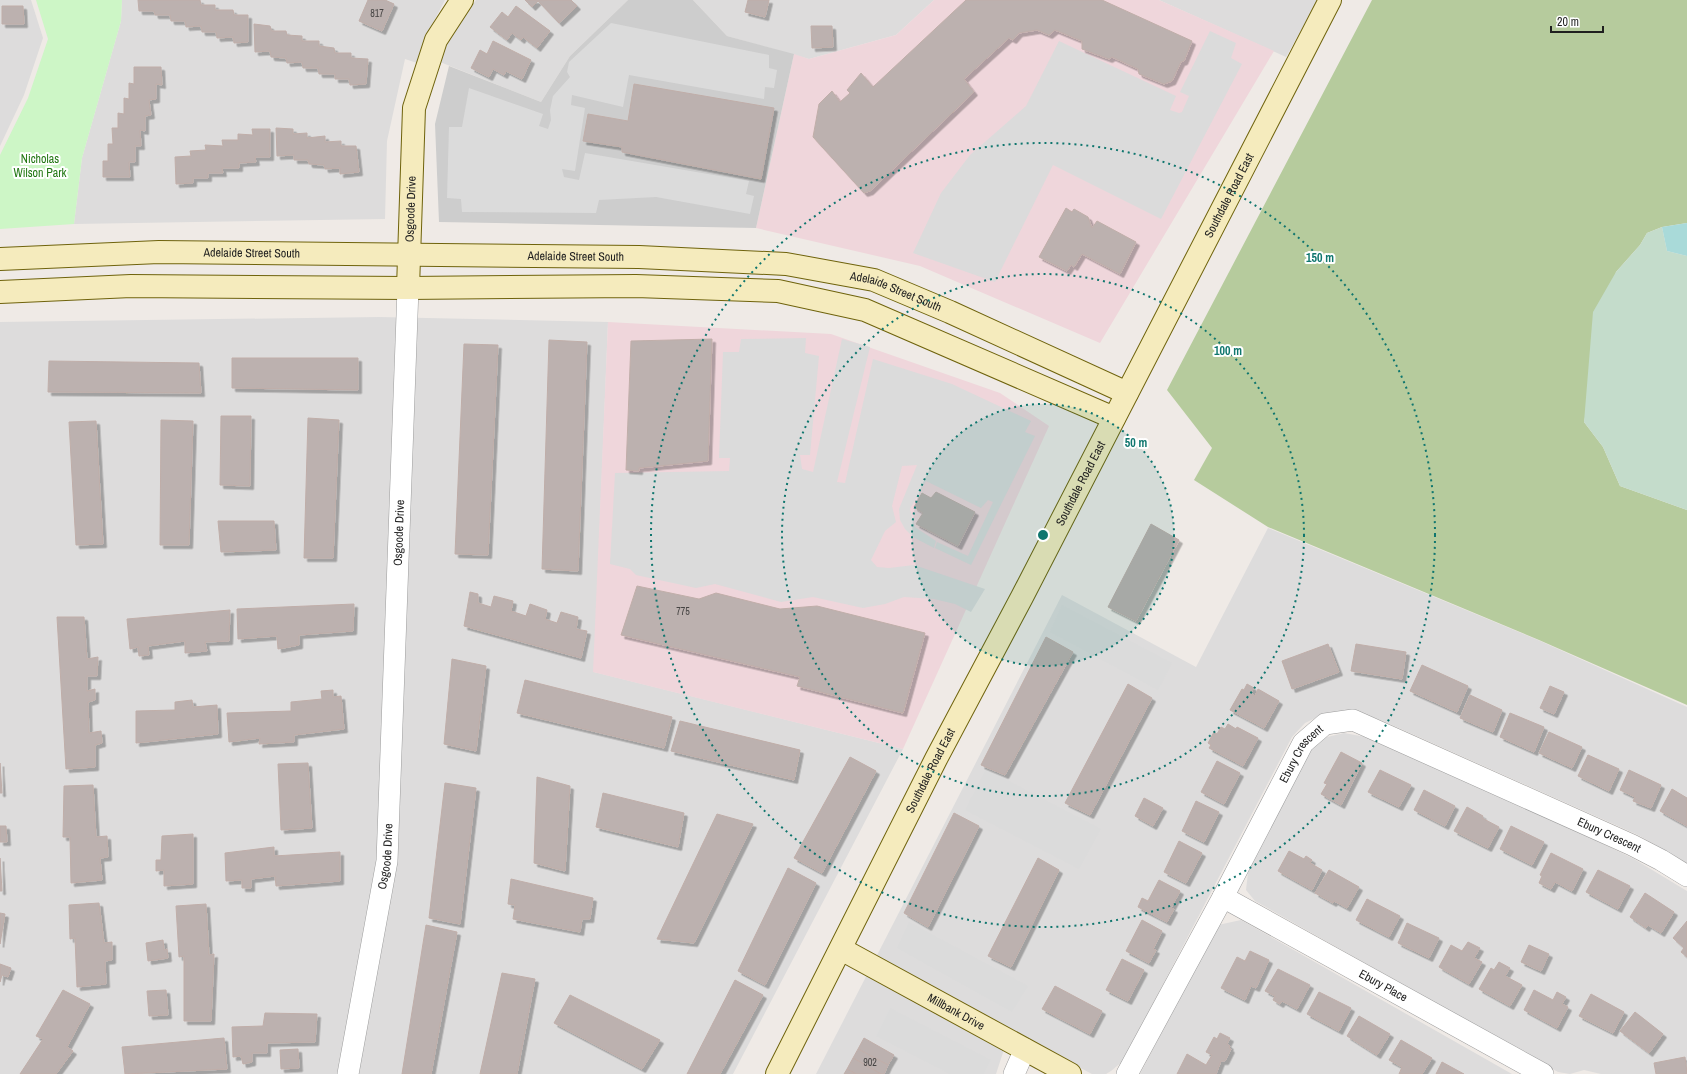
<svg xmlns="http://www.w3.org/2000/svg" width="1687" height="1074" viewBox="0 0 1687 1074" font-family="'Archivo Narrow',sans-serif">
	<defs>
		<filter id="shadow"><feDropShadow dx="3.5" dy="3.5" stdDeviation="0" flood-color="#0004"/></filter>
	</defs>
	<rect width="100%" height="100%" fill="#efeae6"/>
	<g fill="#dddcdc">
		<path d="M0 0H31L43 38 24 95 0 146Z"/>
		<path d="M122 0H445L427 34 417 63 405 59 387 141 385 219 74 224 82 158 121 21Z"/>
		<path d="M476 0H628L570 56 541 102 440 62 453 31Z"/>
		<path d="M693 0H934L896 35 809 59 727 36Z"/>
		<path d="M1159 0H1318L1286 57Z"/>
		<path d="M379 317 608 322 594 672 903 749 733 1074H0V322Z"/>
		<path d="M1268 528 1538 640 1687 707V863L1638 835 1383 721 1356 711 1326 713 1305 723 1292 737 1123 1061 1111 1071 1106 1074H1092L1010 1031 996 1074H816L1062 595 1196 667Z"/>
		<path d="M1344 733 1366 737 1589 837 1634 859 1687 891V1074H1601L1584 1070 1570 1074 1558 1072 1255 901 1246 890 1248 873 1297 770 1309 750 1323 738Z"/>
		<path d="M1241 920 1512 1074H1140L1218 925Z"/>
	</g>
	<g fill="#efd6db">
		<path d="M934 0H1159L1274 51 1100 343 920 266 756 228 794 54 809 59 896 35Z"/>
		<path d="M608 322 831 334 1000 393 1049 426 903 749 593 672Z"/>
	</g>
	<path fill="#cdcdcd" d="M628 0H693L727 36 794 54 756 228 439 222 435 124 449 66 541 102 570 56Z"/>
	<path fill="#b6cb9d" d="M1372 0H1687V223L1662 227 1647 233 1640 245 1616 272 1584 422 1603 447 1620 486 1687 510V705L1539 640 1268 527 1194 480 1212 448 1167 390Z"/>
	<path fill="#c4dccb" d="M1662 227 1667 251 1687 256V510L1620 486 1603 447 1584 422 1593 312 1616 272 1640 245 1647 233Z"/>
	<path fill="#cdf6c6" d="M36 0H122L121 21 82 158 74 224 0 229V155L28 98 48 39Z"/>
	<g fill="#dbdbdb">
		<path d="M611 23 769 55V68L777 70 774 88 765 87 764 99 629 75 623 107 572 95 571 105 585 108 575 171 562 169 564 177 579 180 585 153 749 181 746 194 754 196 750 214 656 197 599 200 596 213 462 212 461 199 447 198 449 127H462L469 88 543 114 539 126 548 129 551 120 550 110 553 96 570 77 567 72 569 62Z"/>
		<path d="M1210 31 1236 43 1231 58 1242 64 1161 219 1053 165 995 282 913 253 941 193 970 155 1026 106 1059 41 1176 96 1170 110 1179 113 1182 112 1189 96 1180 92Z"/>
		<path d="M806 338 805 353 819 356 810 455H800L802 469 813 472 842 339 870 347 837 482 845 483 873 359 952 384 1031 421 1025 432 1035 436 971 565 935 548 937 542 968 556 993 502 988 500 981 508 926 481 910 509 915 527 936 541 934 548 913 537 905 529 900 520 899 509 917 465 902 466 892 506 896 522 885 531 871 560 877 567 889 568 914 565 985 589 971 612 955 604 934 599 904 597 885 604 863 608 813 597 781 602 715 584 696 588 636 575 630 569 610 564 615 473 729 471 730 458H719L723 352H739L741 339Z"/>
		<path d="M1062 605 1172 663 1158 690 1050 632Z"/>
		<path d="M986 769 1101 829 1079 869 965 810Z"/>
		<path d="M909 922 1028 986 1012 1012 897 948Z"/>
		<path d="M890 1008 991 1060 984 1074H950L876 1036Z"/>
	</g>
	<path fill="#a9dad9" d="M1687 223V256L1667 251 1662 227Z"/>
	<g fill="#bcb1af" stroke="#c0aea9" filter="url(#shadow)">
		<path d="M138 0H200L201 5H215V10H233L234 15H248V42L234 43 233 37 217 38 216 32H202L201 26 186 27 185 21H171L170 15H155L154 11H139Z"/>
		<path d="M368 0H385L394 4 382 31 359 21Z"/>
		<path d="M525 0H571L577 6 559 23 538 1 532 7Z"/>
		<path d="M748 0H769L765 17 745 12Z"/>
		<path d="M966 0H1102L1192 41 1184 61 1181 62 1172 81 1164 84 1139 74 1138 69 1112 57 1109 59 1082 49V41L1055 30 1049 35 1037 30 1019 33 1013 40 1009 38 964 79 974 92 870 191 864 193 813 137 819 104 832 91 840 102 850 93 847 90 861 73 873 87Z"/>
		<path d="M2 6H23L24 24H2Z"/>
		<path d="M516 6 550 31 537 48 523 37 521 40 512 33 507 40 490 27 502 12 508 17Z"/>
		<path d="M254 24 270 26 272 31H286L287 35 302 36V41H319V46L334 48 335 53H351V58L368 59 366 84 350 85 349 79H335V74H319L318 68H303L302 62 287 63 286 58 271 57 270 51 255 52Z"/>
		<path d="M811 26H832L833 47 812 48Z"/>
		<path d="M493 41 531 60 522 79 506 71 504 75 493 69 489 77 471 68 480 50 487 54Z"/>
		<path d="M134 67H161L162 85 156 84V99L149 100 151 115 145 116V131L140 130 141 146H135V162H129L130 177H103V161H108V144H113L112 128H118V113L124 114V98L129 99V83L134 84Z"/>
		<path d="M634 84 774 108 761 179 622 152V147L583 141 588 114 628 121Z"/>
		<path d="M276 128 293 129V134L307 133V138L325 136V142L341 141V146H356L359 172 340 174V168L325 169 324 165 309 164 308 160H294V155L277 156Z"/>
		<path d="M252 129H270V157H255L256 162 239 163V168H222L223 173H208V178H193V183L176 184 175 157 191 156 190 151 206 150 205 145 223 146 222 140H238V134L253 135Z"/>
		<path d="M1066 208 1072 212 1074 209 1088 217 1092 228 1097 221 1136 242 1120 274 1082 254 1074 267 1071 265 1067 271 1039 257Z"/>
		<path d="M712 339 708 461 639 468V471L626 470 631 341Z"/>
		<path d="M549 340 587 342 578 571 542 569Z"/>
		<path d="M464 344 498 345 488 555 455 554Z"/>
		<path d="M232 358H358V390L232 388Z"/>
		<path d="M49 361 199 363 201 393 48 392Z"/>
		<path d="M221 416H251L250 486 220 485Z"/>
		<path d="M308 418 339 420 333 558H304Z"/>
		<path d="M161 420 193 421 189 545H160Z"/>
		<path d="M96 421 103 544 76 545 69 422Z"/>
		<path d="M936 492 975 512 958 546 916 524 923 513 914 507 922 493 931 498Z"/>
		<path d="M218 521H274L276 550 221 552Z"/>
		<path d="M1151 524 1179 540 1136 621 1108 607Z"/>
		<path d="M637 586 699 599 716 593 780 609 817 606 925 633 903 713 797 686 800 677 621 635Z"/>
		<path d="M470 592 478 594V603L491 607 494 596 513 601 511 611 526 616 530 604 547 610 545 619 557 623 561 612 578 617 576 629 587 631 581 658 464 626Z"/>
		<path d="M354 604 353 631 299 635V645L278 649 277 636 238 639 237 609Z"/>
		<path d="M230 610 229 641 205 642 207 651 185 653V641L148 646 149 655 139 656 138 647 130 649 127 619Z"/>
		<path d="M57 617H84L87 659 98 657 97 676H87V691L95 689V700L88 702 89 733 101 731 102 743 95 745V767L66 769Z"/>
		<path d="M1046 637 1073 652 1005 775 981 765Z"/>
		<path d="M1328 644 1339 672 1292 689 1282 661Z"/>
		<path d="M1356 644 1406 652 1402 679 1351 671Z"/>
		<path d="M452 659 486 666 476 751 444 744Z"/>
		<path d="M1422 665 1468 686 1457 712 1410 691Z"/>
		<path d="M525 680 672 717 664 748 517 713Z"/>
		<path d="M1128 684 1152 698 1090 815 1065 803Z"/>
		<path d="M1247 684 1254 688 1251 693 1255 696 1258 689 1279 701 1264 728 1230 710 1242 689 1244 690Z"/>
		<path d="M1550 686 1564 692 1554 714 1540 708Z"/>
		<path d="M333 690V697L341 696 344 729 294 735V742L259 744 260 738 229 742 227 713 291 711V702L322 699 321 691Z"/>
		<path d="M1470 695 1502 710 1493 732 1460 718Z"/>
		<path d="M192 700 193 707 217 705 218 734 136 743V711L175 710V702Z"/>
		<path d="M1510 713 1544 727 1534 752 1500 737Z"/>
		<path d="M680 721 800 750 794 780 671 751Z"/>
		<path d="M1228 724 1236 729 1237 727 1258 738 1243 766 1209 748 1211 745 1208 743 1214 732 1217 734 1221 727 1225 729Z"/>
		<path d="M1549 732 1582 747 1572 768 1539 753Z"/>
		<path d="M1341 752 1362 763 1341 805 1321 794 1327 784 1324 783Z"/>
		<path d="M1588 755 1619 769 1609 791 1578 776Z"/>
		<path d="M850 757 876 771 822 873 794 858Z"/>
		<path d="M1217 761 1240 773 1224 804 1201 792Z"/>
		<path d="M0 763 2 793H0Z"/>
		<path d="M308 763 312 828 281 830 278 764Z"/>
		<path d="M1380 770 1411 785 1399 807 1368 792Z"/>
		<path d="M1629 770 1661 785 1651 808 1633 801 1635 797 1620 790Z"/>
		<path d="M537 777 570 786 565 871 534 863Z"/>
		<path d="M445 783 476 788 460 924 429 918Z"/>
		<path d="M93 785 96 837 107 836 108 857 100 858 102 880 71 883 70 837H63L64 786Z"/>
		<path d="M1672 789 1687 798V826L1660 811Z"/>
		<path d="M1424 790 1455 806 1445 826 1414 810Z"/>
		<path d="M603 793 684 813 678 847 596 827Z"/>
		<path d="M1144 798 1163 808 1153 826 1135 816Z"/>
		<path d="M1196 801 1219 812 1204 842 1182 831Z"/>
		<path d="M1467 807 1483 816 1482 818 1499 827 1488 848 1454 831Z"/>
		<path d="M954 813 979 826 928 927 904 913Z"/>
		<path d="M717 814 753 824 694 943 657 939Z"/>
		<path d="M0 826H6L7 842H0Z"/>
		<path d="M1511 826 1544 842 1532 865 1500 849Z"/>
		<path d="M193 834V884L164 886V870L156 871V860H161L162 836Z"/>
		<path d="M1179 841 1202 853 1186 883 1164 872Z"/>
		<path d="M274 847V856L340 852V881L276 886 275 876 251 879V888H242V880L226 881 225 853Z"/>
		<path d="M1289 851 1304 859 1306 856 1312 860 1310 863 1322 870 1312 890 1278 871Z"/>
		<path d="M1551 853 1583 869 1572 891 1555 882 1551 889 1539 883 1542 876 1540 875Z"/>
		<path d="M0 858 2 891H0Z"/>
		<path d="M1038 858 1059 870 1011 967 988 956Z"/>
		<path d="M788 868 816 883 765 985 738 971Z"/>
		<path d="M1329 870 1359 887 1347 908 1334 901 1333 903 1315 893Z"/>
		<path d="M1598 870 1630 886 1618 909 1586 892Z"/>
		<path d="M511 879 593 898 590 919H582L580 932 513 919 515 905 508 904Z"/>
		<path d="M1159 880 1180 891 1171 908 1174 909 1167 922 1138 907 1142 898 1148 901Z"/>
		<path d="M1645 893 1674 912 1661 933 1648 925 1646 928 1630 917Z"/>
		<path d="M1367 899 1400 916 1389 937 1356 920Z"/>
		<path d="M99 903 104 943 112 942V960L105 961 106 984 77 987 75 938 70 939 69 905Z"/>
		<path d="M206 904 209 955 214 954 211 1021H184V956L179 957 176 906Z"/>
		<path d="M0 913 5 914 0 944Z"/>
		<path d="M1142 920 1162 931 1153 949 1156 950 1149 963 1126 951Z"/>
		<path d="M1687 921V957L1681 952 1684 948 1673 938Z"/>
		<path d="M1407 923 1439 938 1429 958 1398 943Z"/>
		<path d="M426 925 457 932 431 1074H402Z"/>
		<path d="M163 940 164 950 167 949 168 958 148 961 146 943Z"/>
		<path d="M1468 942 1480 948 1474 958 1482 962 1469 984 1439 967 1451 945 1462 951Z"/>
		<path d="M1529 945 1549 954 1541 971 1521 962Z"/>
		<path d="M1250 951 1269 960 1256 988 1251 986 1245 1000 1221 988 1237 957 1245 961Z"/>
		<path d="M1122 959 1144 970 1128 1001 1106 990Z"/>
		<path d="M1499 962 1510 968 1505 976 1522 985 1510 1006 1479 989 1491 968 1494 970Z"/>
		<path d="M0 964 11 968 8 977 2 975 0 982Z"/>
		<path d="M1278 969 1310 985 1297 1009 1282 1001 1280 1004 1273 1000 1275 996 1265 991Z"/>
		<path d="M502 973 535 979 517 1074H480Z"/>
		<path d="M735 980 763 995 720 1074H687Z"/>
		<path d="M1055 986 1102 1011 1090 1034 1042 1009Z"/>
		<path d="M63 990 90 1004 67 1047 73 1051 56 1074H20L43 1039 36 1036Z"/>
		<path d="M166 990 168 1015 149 1016 147 991Z"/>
		<path d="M1534 990 1553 1000 1557 992 1566 997 1562 1004 1568 1007 1557 1028 1524 1010Z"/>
		<path d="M1319 992 1351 1008 1339 1031 1307 1014Z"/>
		<path d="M1591 994 1624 1012 1613 1033 1579 1016Z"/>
		<path d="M570 995 660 1040 642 1069 554 1023Z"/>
		<path d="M1635 1012 1663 1034 1649 1053 1620 1031Z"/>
		<path d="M265 1013 317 1014 315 1042 267 1043V1053H252V1062L243 1064 241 1056 233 1057 232 1027 263 1026Z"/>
		<path d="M1359 1016 1390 1034 1377 1055 1347 1036Z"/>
		<path d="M1220 1033 1230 1038 1227 1044 1230 1046 1229 1048 1231 1049 1225 1061H1221L1216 1074H1177L1187 1054 1206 1065 1212 1055 1206 1052 1214 1037 1217 1039Z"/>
		<path d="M224 1038 227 1069 125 1074 122 1047Z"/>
		<path d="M864 1038 894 1055 888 1065 858 1049Z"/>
		<path d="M1401 1040 1432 1058 1422 1074H1399L1402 1067 1389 1060Z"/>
		<path d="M298 1049 299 1068 281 1069 280 1050Z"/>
		<path d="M858 1049 888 1065 884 1074H881L853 1058Z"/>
		<path d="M1685 1057 1687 1074H1656L1654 1063Z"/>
		<path d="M853 1058 881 1074H856L847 1069Z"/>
		<path d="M1442 1062 1464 1074H1436Z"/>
		<path d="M847 1069 856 1074H844Z"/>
	</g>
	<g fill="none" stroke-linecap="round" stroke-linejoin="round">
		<defs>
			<g id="street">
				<path id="s1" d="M1223 897 1543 1074"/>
				<path id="s2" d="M348 1074 387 861 408 288"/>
				<path d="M1014 1074 1025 1049"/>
				<path id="s3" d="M1127 1074 1223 897 1303 743 1325 724 1353 720 1632 845 1661 860 1687 876"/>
			</g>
			<g id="secondary">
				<path id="s4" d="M0 259 159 252 639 257 786 264 874 280 950 312 1127 393"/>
				<path id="s5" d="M408 288 414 108 436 40 462 0"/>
				<path d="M0 292 131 286 408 288 636 286 778 291 865 310 1114 418"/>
				<path id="s6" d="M841 949 1070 1074"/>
				<path id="s7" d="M777 1074 936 759 1022 597 1330 0"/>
			</g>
		</defs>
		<use href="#street" stroke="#9c9c9c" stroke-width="22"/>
		<use href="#secondary" stroke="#6f630c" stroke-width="24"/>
		<use href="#street" stroke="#fff" stroke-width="21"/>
		<use href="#secondary" stroke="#f5ebbd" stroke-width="22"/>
	</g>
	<circle cx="1043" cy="535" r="131" fill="#0f766e" fill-opacity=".12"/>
	<g fill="none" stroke="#0f766e" stroke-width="2" stroke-dasharray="2 4">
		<circle cx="1043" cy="535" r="131"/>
		<circle cx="1043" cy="535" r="261"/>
		<circle cx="1043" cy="535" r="392"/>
	</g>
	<g text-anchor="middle" stroke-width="4" stroke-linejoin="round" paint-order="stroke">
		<g font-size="10" fill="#464443">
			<text x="377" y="17">817</text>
			<text x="683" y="615">775</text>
			<text x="870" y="1066">902</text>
		</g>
		<g font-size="12" fill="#227713" stroke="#fff">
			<text x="40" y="163">Nicholas<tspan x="40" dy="14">Wilson Park</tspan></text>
		</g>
		<g font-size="12" fill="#1f1f1f" stroke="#fff">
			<text dy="4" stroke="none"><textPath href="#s7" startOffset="988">Southdale Road East</textPath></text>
			<text dy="4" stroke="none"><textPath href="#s5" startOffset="79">Osgoode Drive</textPath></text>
			<text dy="4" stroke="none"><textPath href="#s4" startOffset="252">Adelaide Street South</textPath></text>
			<text dy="4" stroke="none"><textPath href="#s4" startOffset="576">Adelaide Street South</textPath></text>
			<text dy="4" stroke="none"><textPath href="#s4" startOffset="900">Adelaide Street South</textPath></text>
			<text dy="4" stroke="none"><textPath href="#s7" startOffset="664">Southdale Road East</textPath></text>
			<text dy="4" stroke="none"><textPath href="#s2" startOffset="545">Osgoode Drive</textPath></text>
			<text dy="4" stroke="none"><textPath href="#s3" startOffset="365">Ebury Crescent</textPath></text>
			<text dy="4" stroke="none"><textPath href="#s7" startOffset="340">Southdale Road East</textPath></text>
			<text dy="4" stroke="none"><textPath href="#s3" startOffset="713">Ebury Crescent</textPath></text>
			<text dy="4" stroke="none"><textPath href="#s2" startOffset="221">Osgoode Drive</textPath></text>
			<text dy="4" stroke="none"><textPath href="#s1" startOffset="183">Ebury Place</textPath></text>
			<text dy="4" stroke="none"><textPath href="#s6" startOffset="131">Millbank Drive</textPath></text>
		</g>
	</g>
	<circle cx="1043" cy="535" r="6" fill="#0f766e" stroke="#fff" stroke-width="2"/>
	<g font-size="12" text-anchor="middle" font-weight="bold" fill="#0f766e" stroke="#fff" stroke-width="4" stroke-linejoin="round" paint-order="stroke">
		<text x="1320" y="262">150 m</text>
		<text x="1228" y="355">100 m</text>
		<text x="1136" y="447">50 m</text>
	</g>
	<path d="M1551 26v6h52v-6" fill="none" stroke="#1f1f1f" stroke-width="2"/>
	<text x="1557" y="26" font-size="12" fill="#1f1f1f" stroke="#ffffff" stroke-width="3" paint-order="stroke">20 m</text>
</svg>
